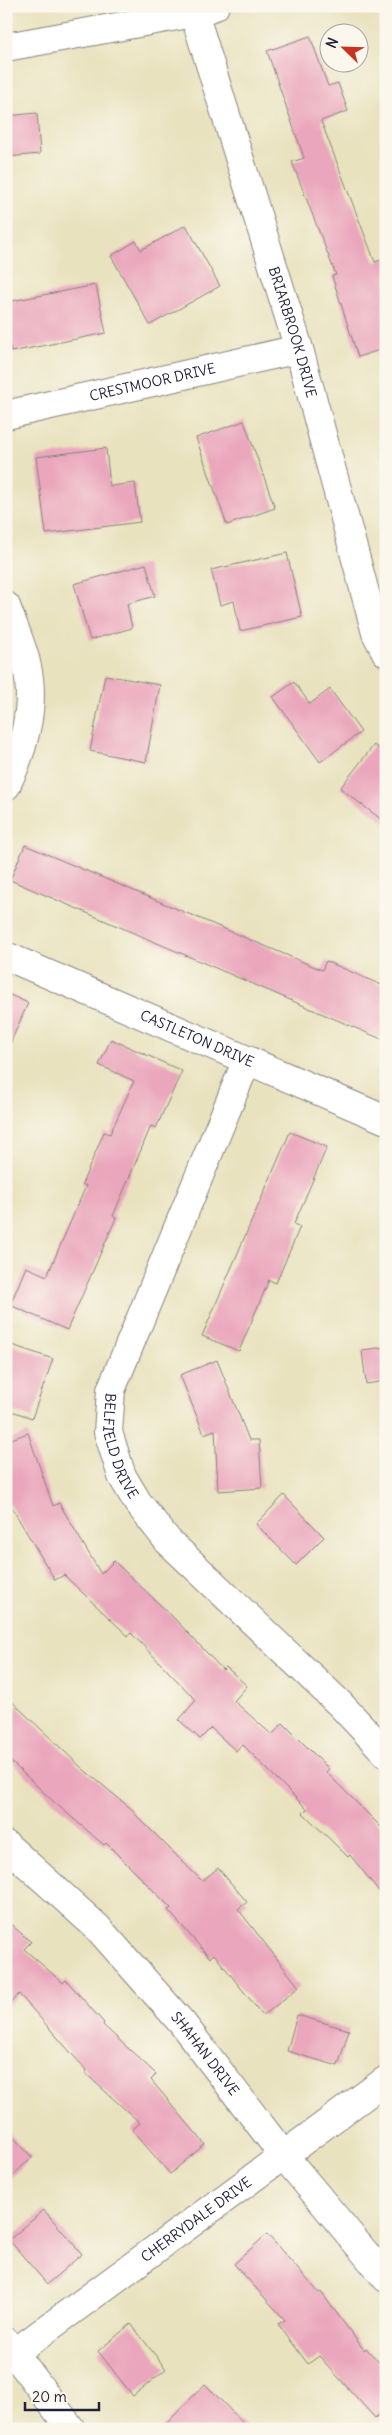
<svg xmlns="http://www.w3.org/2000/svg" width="392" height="2435" viewBox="0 0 392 2435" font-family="Delius,sans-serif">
	<rect width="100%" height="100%" fill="#fbf7ec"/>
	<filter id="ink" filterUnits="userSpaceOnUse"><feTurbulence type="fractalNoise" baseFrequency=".02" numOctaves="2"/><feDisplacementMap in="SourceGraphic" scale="10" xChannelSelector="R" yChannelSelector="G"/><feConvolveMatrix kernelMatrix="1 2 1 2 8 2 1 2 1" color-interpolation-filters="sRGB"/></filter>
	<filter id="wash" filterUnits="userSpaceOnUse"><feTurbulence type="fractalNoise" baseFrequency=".0096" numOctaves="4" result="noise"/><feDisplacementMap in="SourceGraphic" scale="20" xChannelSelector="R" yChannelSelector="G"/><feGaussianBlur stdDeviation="1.12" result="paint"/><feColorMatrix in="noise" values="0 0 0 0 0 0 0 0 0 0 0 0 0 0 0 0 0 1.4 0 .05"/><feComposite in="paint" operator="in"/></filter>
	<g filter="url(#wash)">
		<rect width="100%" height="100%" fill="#e9e2bf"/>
		<g id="blocks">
			<g fill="#eaa6bc">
				<path d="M310 36 328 86 338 83 348 111 321 121 375 262 386 258V348L358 357 332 276 336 275 292 162 304 158 267 51Z"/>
				<path d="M37 113 40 154 6 157V116Z"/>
				<path d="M186 225 220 286 150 325 111 256 136 241 141 250Z"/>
				<path d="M96 285 106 333 11 352 6 326V302Z"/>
				<path d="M244 421 275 508 227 525 196 438Z"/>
				<path d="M106 448 110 486 135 483 140 522 46 534 36 457Z"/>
				<path d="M287 553 302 617 240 631 234 601 220 605 211 570Z"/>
				<path d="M146 564 155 596 127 604 132 628 90 640 74 584Z"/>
				<path d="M105 675 160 685 146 762 90 751Z"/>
				<path d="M294 682 310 704 330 689 361 732 320 762 273 697Z"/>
				<path d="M374 745 386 754V823L340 788Z"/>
				<path d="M25 845 322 970 326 961 386 987V1041L10 880Z"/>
				<path d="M6 993 28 1003 6 1053Z"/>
				<path d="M111 1039 182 1071 156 1128 151 1126 113 1216 116 1218 67 1330 10 1305 26 1267 47 1276 86 1186 82 1184 104 1132 110 1134 134 1081 99 1065Z"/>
				<path d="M290 1132 327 1147 294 1224 300 1227 276 1283 269 1280 239 1351 202 1336Z"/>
				<path d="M6 1343 53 1359 32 1418 6 1409Z"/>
				<path d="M386 1347V1381L366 1384 362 1350Z"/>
				<path d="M217 1360 249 1440H259L262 1488 218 1491 215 1430 204 1434 180 1375Z"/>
				<path d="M28 1433 53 1506 59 1503 101 1574 114 1561 173 1617 223 1670 226 1667 247 1686 234 1701 272 1735 283 1723 329 1769 326 1772 386 1832V1900L350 1855 348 1857 303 1813 307 1809 242 1744 236 1751 211 1728 200 1739 179 1720 196 1700 131 1633 128 1636 64 1575 55 1580 6 1498V1441Z"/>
				<path d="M284 1495 324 1537 296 1565 256 1524Z"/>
				<path d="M6 1696 83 1769 134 1811 133 1812 202 1881 218 1868 247 1902 238 1909 299 1987 263 2016 214 1954 210 1958 168 1910 171 1908 106 1843 104 1845 54 1802 6 1757Z"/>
				<path d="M6 1920 31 1942 24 1949 63 1983 66 1980 104 2023 103 2025 156 2074 151 2080 205 2144 170 2174 132 2130 140 2123 85 2073 87 2071 19 1994 6 2008Z"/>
				<path d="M297 2015 349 2030 338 2066 287 2051Z"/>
				<path d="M6 2130 32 2157 6 2182Z"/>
				<path d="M44 2210 82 2254 47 2284 9 2240Z"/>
				<path d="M267 2234 319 2293 321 2292 364 2350 366 2348 386 2370V2408L375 2418 319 2356 308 2364 278 2324 285 2320 234 2264Z"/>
				<path d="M131 2324 166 2369 133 2396 98 2351Z"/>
				<path d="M205 2384 249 2429H161Z"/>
			</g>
		</g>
	</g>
	<g filter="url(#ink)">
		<use href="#blocks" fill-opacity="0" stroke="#86827d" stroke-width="1"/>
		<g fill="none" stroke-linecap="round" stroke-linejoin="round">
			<defs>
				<g id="minor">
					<path id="s1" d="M194 13 299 349 376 633 386 652"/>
					<path d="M6 47 194 13 215 6"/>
					<path id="s2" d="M6 415 299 349"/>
					<path d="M6 606C13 626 23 646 27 667 36 706 23 752 6 786"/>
					<path id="s3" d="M6 956 386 1120"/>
					<path id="s4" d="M247 1060 111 1390 108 1432 122 1476 138 1503 168 1541 340 1704 386 1753"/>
					<path id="s5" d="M6 1845 98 1928 182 2023 284 2156 386 2278"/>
					<path d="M6 2342 71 2429"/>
					<path id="s6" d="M6 2359 386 2080"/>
				</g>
			</defs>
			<use href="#minor" stroke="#86827d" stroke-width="30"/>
			<use href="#minor" stroke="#fff" stroke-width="28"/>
		</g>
	</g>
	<g text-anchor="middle" stroke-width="4" stroke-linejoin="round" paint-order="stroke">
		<g font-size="14" fill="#22223b" stroke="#fbf7ec">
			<text dy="5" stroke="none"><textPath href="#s1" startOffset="334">BRIARBROOK DRIVE</textPath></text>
			<text dy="5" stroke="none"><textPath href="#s2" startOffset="150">CRESTMOOR DRIVE</textPath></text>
			<text dy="5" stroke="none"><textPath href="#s3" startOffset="208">CASTLETON DRIVE</textPath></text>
			<text dy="5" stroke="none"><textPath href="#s4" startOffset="415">BELFIELD DRIVE</textPath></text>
			<text dy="5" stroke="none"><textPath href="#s5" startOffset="289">SHAHAN DRIVE</textPath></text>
			<text dy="5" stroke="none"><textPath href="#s6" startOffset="236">CHERRYDALE DRIVE</textPath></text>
		</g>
	</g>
	<rect width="392" height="2435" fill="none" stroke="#fbf7ec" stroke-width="25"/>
	<g transform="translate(344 48) rotate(293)"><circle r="24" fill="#fbf7ec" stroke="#a4a2a5"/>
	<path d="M0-4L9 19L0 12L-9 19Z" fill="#c8321e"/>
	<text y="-8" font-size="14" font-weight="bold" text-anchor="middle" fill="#22223b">N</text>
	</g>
	<path d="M25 2402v8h74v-8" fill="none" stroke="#22223b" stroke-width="2.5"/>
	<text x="32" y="2402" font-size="15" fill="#22223b" stroke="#fbf7ec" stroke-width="4" paint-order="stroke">20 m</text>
</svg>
